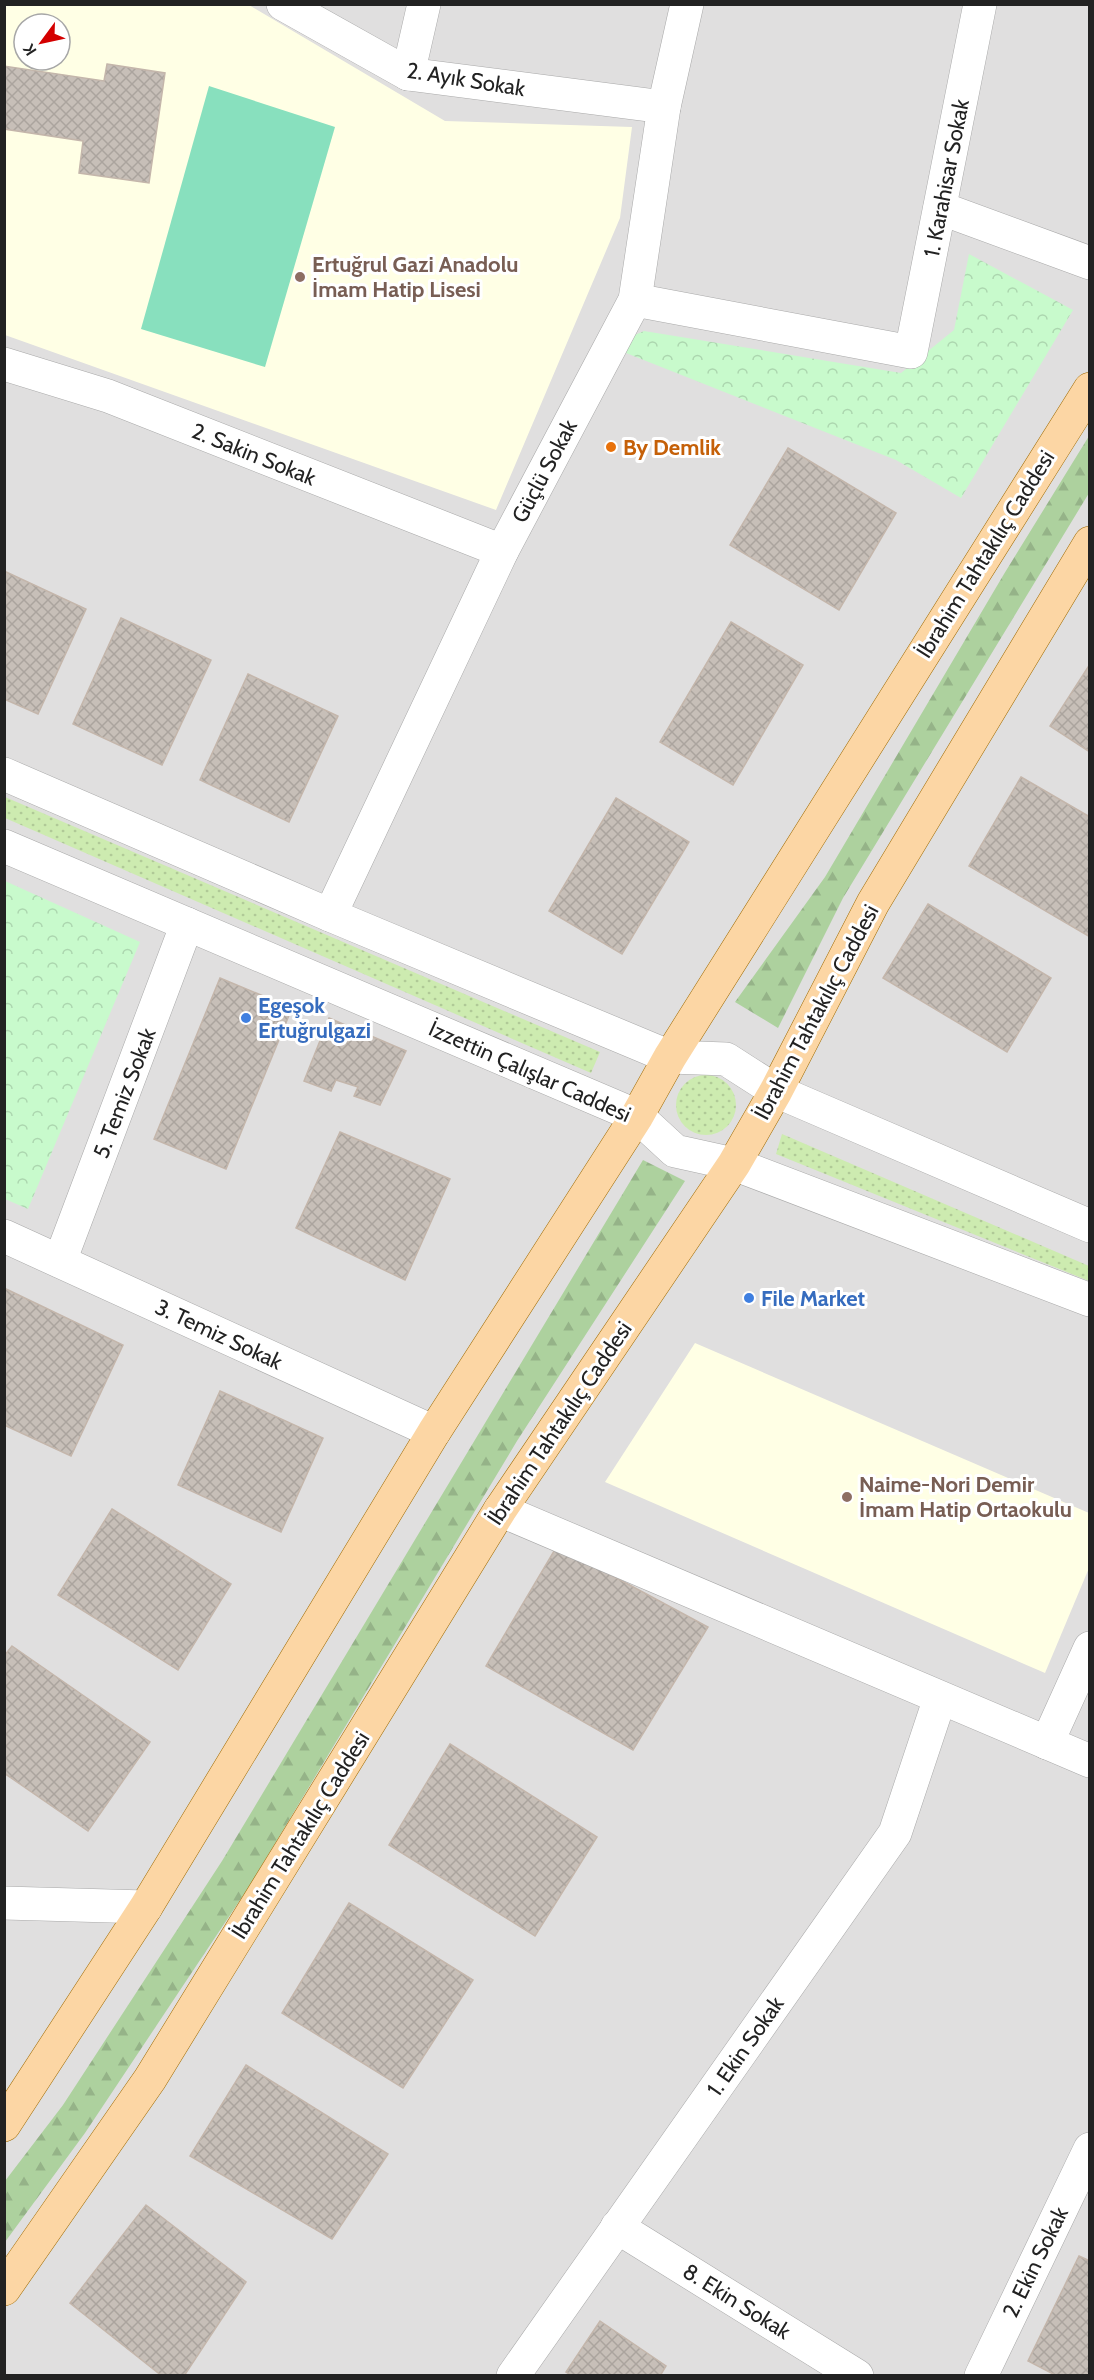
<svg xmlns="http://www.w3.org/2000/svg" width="1094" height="2380" viewBox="0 0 1094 2380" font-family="Cabin,sans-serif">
	<defs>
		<pattern id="grass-dots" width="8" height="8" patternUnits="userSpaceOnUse" patternTransform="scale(1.5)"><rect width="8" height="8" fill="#cdebb0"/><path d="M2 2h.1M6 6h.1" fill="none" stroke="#b0c997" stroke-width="1.8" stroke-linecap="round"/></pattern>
		<pattern id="forest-firs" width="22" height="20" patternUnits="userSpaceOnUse" patternTransform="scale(1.5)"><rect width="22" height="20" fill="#add19e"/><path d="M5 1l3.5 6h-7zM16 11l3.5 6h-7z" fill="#95b388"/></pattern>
		<pattern id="park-crowns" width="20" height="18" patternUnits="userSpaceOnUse" patternTransform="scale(1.5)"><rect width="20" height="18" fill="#c8facc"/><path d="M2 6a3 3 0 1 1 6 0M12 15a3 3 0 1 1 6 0" fill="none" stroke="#acd6af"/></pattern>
		<pattern id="building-cross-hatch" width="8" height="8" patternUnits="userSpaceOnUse" patternTransform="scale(1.5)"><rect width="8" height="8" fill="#c7bfb8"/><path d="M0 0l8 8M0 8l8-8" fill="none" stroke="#aba49e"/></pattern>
	</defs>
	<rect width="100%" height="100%" fill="#f2efe9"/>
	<path fill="#e0dfdf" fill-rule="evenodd" d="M5 5H1089V2375H5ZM24 24H60V60H24Z"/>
	<g fill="#ffffe5" fill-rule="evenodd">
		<path d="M5 5H249L445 121 632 127 620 218 496 510 5 335ZM24 24H60V60H24Z"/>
		<path d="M695 1343 1089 1513V1568L1045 1673 605 1482Z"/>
	</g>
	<g fill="url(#grass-dots)">
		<path d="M5 797 600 1052 591 1073 5 818Z"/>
		<circle cx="706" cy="1105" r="30"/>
		<path d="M782 1134 1089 1266V1281L776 1154Z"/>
	</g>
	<g fill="url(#forest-firs)">
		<path d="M1089 436V493L843 898 778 1028 735 1002 825 877 1004 574Z"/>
		<path d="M643 1160 685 1181 517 1441 250 1885 85 2133 5 2242V2181L63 2105 222 1861Z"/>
	</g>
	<g fill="url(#park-crowns)">
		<path d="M969 254 1073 310 961 498 896 460 626 353 630 337 644 331 901 373 954 330Z"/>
		<path d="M5 881 140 942 28 1209 5 1199Z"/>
	</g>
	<path fill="#88e0be" d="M209 86 335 127 265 367 141 329Z"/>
	<g fill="url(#building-cross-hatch)" stroke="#c4b6ab" stroke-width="1.5">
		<path d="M107 64 165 73 149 183 79 173 83 141 4 129V66L104 81Z"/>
		<path d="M788 448 896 513 839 610 730 545Z"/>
		<path d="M4 571 86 609 38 714 4 699Z"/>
		<path d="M121 618 211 660 162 765 73 724Z"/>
		<path d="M731 622 803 665 733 785 660 742Z"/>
		<path d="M1090 664V752L1050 726Z"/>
		<path d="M248 674 338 716 289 822 200 780Z"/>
		<path d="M1021 777 1090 817V937L969 866Z"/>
		<path d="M616 798 689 842 622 954 549 911Z"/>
		<path d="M928 904 1051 978 1007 1052 883 978Z"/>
		<path d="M220 978 292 1008 226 1169 154 1139Z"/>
		<path d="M329 1018 406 1051 380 1105 354 1096 358 1087 336 1080 331 1091 304 1081Z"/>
		<path d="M340 1132 450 1179 405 1280 296 1228Z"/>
		<path d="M4 1288 123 1345 71 1456 4 1425Z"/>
		<path d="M220 1391 323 1438 281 1532 178 1485Z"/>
		<path d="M112 1509 231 1584 178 1670 58 1595Z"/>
		<path d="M557 1546 708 1627 633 1750 486 1666Z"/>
		<path d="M12 1646 150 1742 88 1831 4 1773V1656Z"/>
		<path d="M450 1744 597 1837 535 1936 389 1845Z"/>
		<path d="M349 1903 473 1980 403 2088 282 2013Z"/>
		<path d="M246 2065 388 2154 332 2239 190 2156Z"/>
		<path d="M146 2205 246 2282 184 2376H162L70 2303Z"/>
		<path d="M1079 2256 1090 2261V2376H1057L1028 2361Z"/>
		<path d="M600 2321 666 2366 660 2376H572L566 2372Z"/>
	</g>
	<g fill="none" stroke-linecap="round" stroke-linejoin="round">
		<defs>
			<g id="minor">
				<path d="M283 4 408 74 664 107"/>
				<path d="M408 74 424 4"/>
				<path d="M940 208 1090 263"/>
				<path d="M635 300 911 352 980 4"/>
				<path d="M4 364 108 396 502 551"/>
				<path d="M4 774 330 915 670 1057 726 1059 776 1091 1090 1226"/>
				<path d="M4 846 637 1116 675 1151 734 1164 1090 1300"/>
				<path d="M330 915 502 551 635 300 664 107 687 4"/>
				<path d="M4 1236 434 1432"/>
				<path d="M60 1261 187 924"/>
				<path d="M500 1510 1090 1761"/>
				<path d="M1047 1743 1090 1648"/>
				<path d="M4 1903 146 1907"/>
				<path d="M617 2227 857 2376"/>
				<path d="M513 2376 895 1833 940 1698"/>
				<path d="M981 2376 1090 2149"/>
			</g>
			<g id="major">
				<path d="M4 2125 146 1907 434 1432 637 1116 670 1057 1090 389"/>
				<path d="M4 2289 150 2079 500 1510 734 1164 776 1091 873 903 1090 543"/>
			</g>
		</defs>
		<use href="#minor" stroke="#a9a9a9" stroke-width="34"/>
		<use href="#major" stroke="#a06b00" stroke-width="34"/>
		<use href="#minor" stroke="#fff" stroke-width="33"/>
		<use href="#major" stroke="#fcd6a4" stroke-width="33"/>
	</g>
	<g fill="#8d6e63" stroke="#fff" stroke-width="2">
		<circle cx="300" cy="277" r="6"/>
		<circle cx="847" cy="1497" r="6"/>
	</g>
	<circle fill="#e8710a" stroke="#fff" stroke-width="2" cx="611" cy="447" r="6"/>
	<g fill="#3f7fe0" stroke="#fff" stroke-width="2">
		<circle cx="246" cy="1018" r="6"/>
		<circle cx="749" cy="1298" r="6"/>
	</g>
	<g text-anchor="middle" stroke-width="6" stroke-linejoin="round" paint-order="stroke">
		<g font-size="22" fill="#222" stroke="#fff">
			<text transform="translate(466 79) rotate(9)" y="8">2. Ayık Sokak</text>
			<text transform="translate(946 178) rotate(-79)" y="8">1. Karahisar Sokak</text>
			<text transform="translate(254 454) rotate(22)" y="8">2. Sakin Sokak</text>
			<text transform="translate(544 471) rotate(-62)" y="8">Güçlü Sokak</text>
			<text transform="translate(985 554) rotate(-58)" y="8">İbrahim Tahtakılıç Caddesi</text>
			<text transform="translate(816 1012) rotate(-62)" y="8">İbrahim Tahtakılıç Caddesi</text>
			<text transform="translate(530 1071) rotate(24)" y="8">İzzettin Çalışlar Caddesi</text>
			<text transform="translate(124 1093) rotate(-69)" y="8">5. Temiz Sokak</text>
			<text transform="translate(219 1334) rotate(25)" y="8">3. Temiz Sokak</text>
			<text transform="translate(559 1423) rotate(-56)" y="8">İbrahim Tahtakılıç Caddesi</text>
			<text transform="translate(300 1835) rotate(-58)" y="8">İbrahim Tahtakılıç Caddesi</text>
			<text transform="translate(745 2046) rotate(-55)" y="8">1. Ekin Sokak</text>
			<text transform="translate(1035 2262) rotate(-64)" y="8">2. Ekin Sokak</text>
			<text transform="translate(737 2301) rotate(32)" y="8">8. Ekin Sokak</text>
		</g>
		<g font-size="22" font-weight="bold" fill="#785e54" stroke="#fff" text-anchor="start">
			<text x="312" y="272">Ertuğrul Gazi Anadolu<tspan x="312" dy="25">İmam Hatip Lisesi</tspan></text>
			<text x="859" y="1492">Naime-Nori Demir<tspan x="859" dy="25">İmam Hatip Ortaokulu</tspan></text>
		</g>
		<g font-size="22" font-weight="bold" fill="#c56008" stroke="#fff" text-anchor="start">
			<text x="623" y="455">By Demlik</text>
		</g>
		<g font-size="22" font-weight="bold" fill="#366cbe" stroke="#fff" text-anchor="start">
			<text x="258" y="1013">Egeşok<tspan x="258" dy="25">Ertuğrulgazi</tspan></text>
			<text x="761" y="1306">File Market</text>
		</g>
	</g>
	<rect width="1094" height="2380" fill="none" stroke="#222222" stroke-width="12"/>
	<g transform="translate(42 42) rotate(237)"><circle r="28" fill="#ffffff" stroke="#a7a7a7" stroke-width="1.5"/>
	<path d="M0-4.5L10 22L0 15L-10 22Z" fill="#d40000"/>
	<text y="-9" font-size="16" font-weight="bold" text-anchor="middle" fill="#222222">K</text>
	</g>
</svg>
